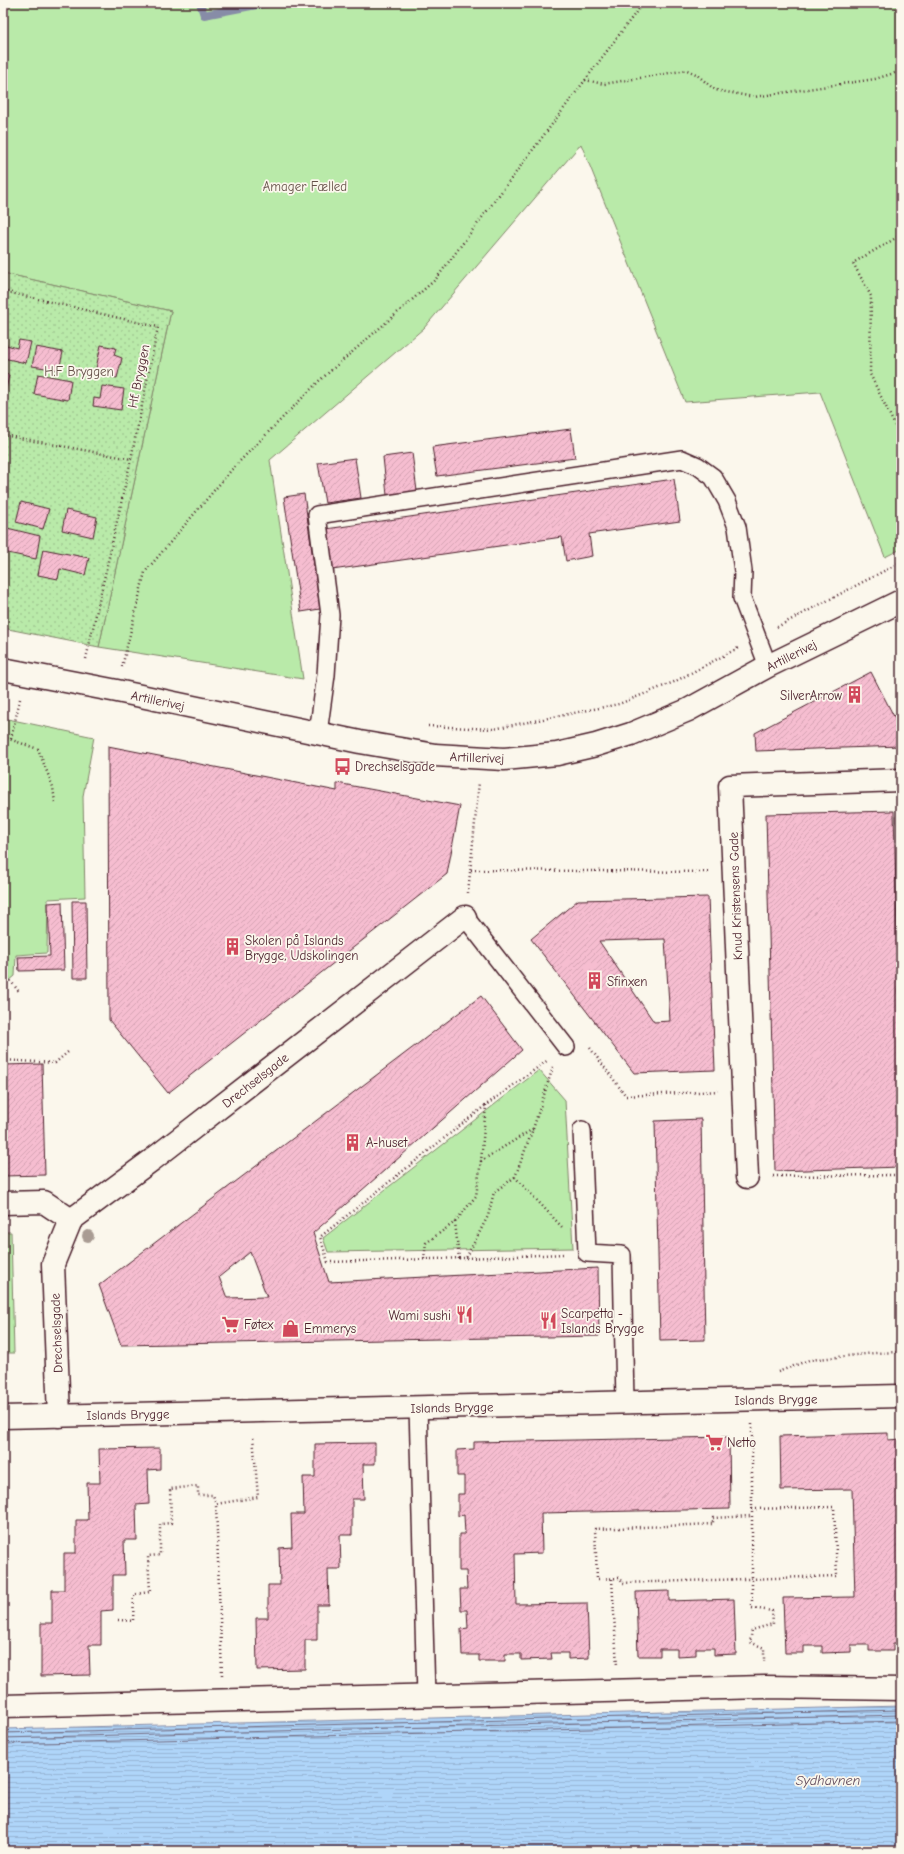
<svg xmlns="http://www.w3.org/2000/svg" width="904" height="1854" viewBox="0 0 904 1854" font-family="'Comic Neue',sans-serif">
	<defs>
		<pattern id="garden-dots" width="8" height="8" patternUnits="userSpaceOnUse"><rect width="8" height="8" fill="#b9eaa9"/><path d="M2 2h.1M6 6h.1" fill="none" stroke="#a1c892" stroke-width="1.8" stroke-linecap="round"/></pattern>
		<pattern id="water-rules" width="6" height="5" patternUnits="userSpaceOnUse"><rect width="6" height="5" fill="#afd5f9"/><path d="M0 2.5h6" fill="none" stroke="#98b6d6"/></pattern>
		<pattern id="building-hatch" width="6" height="6" patternUnits="userSpaceOnUse"><rect width="6" height="6" fill="#f6bdd0"/><path d="M-1 1l2-2M0 6l6-6M5 7l2-2" fill="none" stroke="#d4a2b3"/></pattern>
	</defs>
	<rect width="100%" height="100%" fill="#fbf7ec"/>
	<filter id="ink" filterUnits="userSpaceOnUse"><feTurbulence type="fractalNoise" baseFrequency=".025" numOctaves="2"/><feDisplacementMap in="SourceGraphic" scale="8" xChannelSelector="R" yChannelSelector="G"/><feConvolveMatrix kernelMatrix="1 2 1 2 8 2 1 2 1" color-interpolation-filters="sRGB"/></filter>
	<g filter="url(#ink)">
		<g fill="#b9eaa9" stroke="#82846a">
			<path d="M3 3H901V549L885 557 820 392 685 402 581 144 424 328 270 460 303 679 99 647 171 311 3 273Z"/>
			<path d="M3 718 94 737 83 796 85 897 48 899 47 953 16 955 15 976 3 986Z"/>
			<path d="M539 1070 565 1100 573 1248 328 1252 323 1238Z"/>
			<path d="M3 1232H11L14 1353H3Z"/>
		</g>
		<path fill="url(#garden-dots)" stroke="#82846a" d="M3 273 171 311 99 647 3 628Z"/>
		<path fill="url(#water-rules)" stroke="#878ca7" d="M901 1706V1851H3V1729Z"/>
		<g fill="none" stroke-linecap="round" stroke-linejoin="round">
			<g stroke="#72687d" stroke-width="1">
				<path d="M3 1733 901 1710"/>
				<path d="M3 1738 901 1715"/>
				<path d="M3 1744 901 1721"/>
			</g>
			<path stroke="#878ca7" stroke-width="8" d="M200 3 204 15 267 3"/>
		</g>
		<g fill="url(#building-hatch)" stroke="#4a1f2b" fill-rule="evenodd">
			<path d="M19 340 31 342 26 363 3 358V344L17 348Z"/>
			<path d="M101 345 116 348 114 355 122 358 117 378 95 373Z"/>
			<path d="M36 347 63 352 59 370 32 366Z"/>
			<path d="M3 374 9 375 5 395H3Z"/>
			<path d="M38 374 71 380 68 400 34 394Z"/>
			<path d="M102 386 124 389 121 410 93 406 94 398 100 399Z"/>
			<path d="M571 429 575 458 437 476 432 447Z"/>
			<path d="M412 453 417 491 387 495 383 457Z"/>
			<path d="M355 458 361 498 325 503 318 463Z"/>
			<path d="M674 479 680 521 589 534 592 556 566 561 562 537 332 570 326 529Z"/>
			<path d="M304 494 320 609 301 612 284 497Z"/>
			<path d="M21 502 49 509 43 529 16 522Z"/>
			<path d="M66 510 97 517 93 537 62 530Z"/>
			<path d="M3 527 40 536 36 559 3 552Z"/>
			<path d="M43 549 89 558 85 575 60 569 58 579 38 575Z"/>
			<path d="M871 672 901 730V746L756 751 755 733Z"/>
			<path d="M108 746 337 791V783L460 806 447 874 168 1093 109 1020Z"/>
			<path d="M894 811 901 1090V1167L775 1171 766 814Z"/>
			<path d="M708 897 715 1070 634 1073 531 939 578 900ZM665 939 670 1021 654 1022 599 941Z"/>
			<path d="M72 901H86L87 978H73Z"/>
			<path d="M62 902 64 970 19 971 18 957 50 956 48 903Z"/>
			<path d="M481 996 522 1050 313 1233 329 1282 598 1268 599 1336 121 1345 99 1285ZM250 1252 267 1297 227 1298 219 1277Z"/>
			<path d="M42 1064 45 1175 3 1176V1065Z"/>
			<path d="M701 1119 705 1340 660 1341 655 1121Z"/>
			<path d="M888 1433V1440L901 1439V1465H900L901 1644H893V1651H869V1645H851V1652L822 1653V1646H804V1653H785L783 1598 855 1597 852 1489 781 1490 780 1436Z"/>
			<path d="M729 1437 730 1509 541 1513 542 1553 515 1554 516 1604 587 1603 589 1658 568 1659V1653H551L552 1659 521 1660V1654H505V1661H479V1655H462L461 1629 468 1628 467 1610H461L460 1589H467L466 1571H459V1534H465L464 1515 458 1516V1494H464V1476H457V1450L474 1449V1442Z"/>
			<path d="M375 1443V1464H363L364 1499H352V1535H340L341 1569H328L329 1605H317V1640H305V1669L257 1670 256 1618H268V1585H280L279 1548 292 1547 291 1514H304L303 1477H315V1444Z"/>
			<path d="M160 1448V1469L148 1470 149 1504 136 1505 137 1540H124L125 1575H113V1610L101 1611V1645H89L90 1675 41 1676V1623H52V1590H64V1553H76V1520H88L87 1483H100L99 1449Z"/>
			<path d="M669 1591V1601L734 1599 736 1654 714 1655V1648H696V1655L677 1656V1649H660V1656H638L636 1592Z"/>
		</g>
		<g fill="none" stroke-linecap="round" stroke-linejoin="round">
			<defs>
				<g id="service">
					<path d="M318 733 326 675 330 615 317 515 682 459 698 466 713 477 727 501 737 527 743 571 742 598 768 666"/>
					<path d="M465 917 566 1047"/>
					<path d="M582 1130 587 1253 622 1255 625 1402"/>
					<path d="M418 1407 426 1696"/>
				</g>
				<path id="pedestrian" d="M3 1706 765 1687 901 1689"/>
				<g id="minor">
					<path d="M747 1177 730 786 901 780"/>
					<path d="M3 1203 44 1202 71 1220"/>
					<path d="M59 1416 53 1264 71 1220 152 1160 465 917"/>
					<path d="M3 1417 901 1396"/>
				</g>
				<path id="tertiary" d="M3 669 117 691 360 742 435 755 504 759 557 754 596 745 631 734 688 710 768 666 901 601"/>
			</defs>
			<use href="#service" stroke="#4a1f2b" stroke-width="20"/>
			<use href="#pedestrian" stroke="#4a1f2b" stroke-width="25"/>
			<use href="#minor" stroke="#4a1f2b" stroke-width="25"/>
			<use href="#tertiary" stroke="#4a1f2b" stroke-width="25"/>
			<g stroke="#4a1f2b" stroke-width="2.5" stroke-dasharray="1 3" stroke-linecap="butt">
				<path d="M585 80 604 84 687 70 696 74 715 90 754 97 875 79 901 71"/>
				<path d="M901 235 853 263 871 296 870 374 901 438"/>
				<path d="M3 291 158 327 131 459 3 435"/>
				<path d="M777 627 901 562"/>
				<path d="M86 659 131 459"/>
				<path d="M122 667 145 572 234 467 319 381 436 279 643 3"/>
				<path d="M428 726 493 729 619 704 674 682 738 648"/>
				<path d="M3 738H6L38 749 53 787 55 803"/>
				<path d="M11 739 20 699"/>
				<path d="M471 870 708 872"/>
				<path d="M468 893 479 782"/>
				<path d="M3 971 20 993"/>
				<path d="M590 1048 626 1096 718 1091"/>
				<path d="M3 1060 55 1063 68 1052"/>
				<path d="M553 1067 533 1129 515 1177 562 1227"/>
				<path d="M486 1105 481 1161 533 1129"/>
				<path d="M773 1176 901 1175"/>
				<path d="M515 1177 494 1192 488 1216 466 1258 328 1262 320 1237 486 1105 548 1060"/>
				<path d="M455 1222 459 1259"/>
				<path d="M466 1258 565 1254"/>
				<path d="M424 1259 426 1243 455 1222 476 1196 481 1161"/>
				<path d="M778 1372 809 1360 875 1353 901 1352"/>
				<path d="M752 1424V1608L772 1611 773 1624 752 1630 750 1642 764 1648V1662"/>
				<path d="M752 1509 834 1507 837 1576 623 1583 620 1578 597 1579 595 1529 713 1524V1518L752 1516"/>
				<path d="M612 1579 617 1666"/>
				<path d="M118 1620 133 1621 134 1594 150 1592 148 1556 160 1555V1524L171 1523 170 1489 198 1486V1495H213L216 1504"/>
				<path d="M222 1675 216 1504 258 1497 253 1436"/>
			</g>
			<use href="#service" stroke="#fbf7ec" stroke-width="17"/>
			<use href="#pedestrian" stroke="#fbf7ec" stroke-width="22"/>
			<use href="#minor" stroke="#fbf7ec" stroke-width="22"/>
			<use href="#tertiary" stroke="#fbf7ec" stroke-width="22"/>
		</g>
		<circle fill="#a99c93" cx="88" cy="1236" r="6"/>
	</g>
	<defs>
		<symbol id="building-bare" viewBox="-9 -9 18 18"><path d="M-4-6H4V6H1V3H-1V6H-4ZM-2.5-4.3h1.7v1.8h-1.7ZM.8-4.3h1.7v1.8H.8ZM-2.5-1h1.7V.8h-1.7ZM.8-1h1.7V.8H.8Z" fill="#d1495b" stroke="#fbf7ec" stroke-width="2.5" paint-order="stroke"/></symbol>
		<symbol id="bus-bare" viewBox="-9 -9 18 18"><path d="M-5-6H5V4H4V6H2V4H-2V6H-4V4H-5ZM-3.5-4V0h7V-4ZM-3.5 1.2v1.5H-2V1.2ZM2 1.2v1.5H3.5V1.2Z" fill="#d1495b" stroke="#fbf7ec" stroke-width="2.5" paint-order="stroke"/></symbol>
		<symbol id="restaurant-bare" viewBox="-9 -9 18 18"><path d="M-5-6h1v4h1v-4h1v4h1v-4h1v5L-1.5 .5V6h-2V.5L-5-1ZM5-6V6H3V1.5H1.5Q1.5-4 5-6Z" fill="#d1495b" stroke="#fbf7ec" stroke-width="2.5" paint-order="stroke"/></symbol>
		<symbol id="supermarket-bare" viewBox="-9 -9 18 18"><path d="M-6-5.5h2.5l.6 2H6L4.5 2H-2.5L-4.4-4H-6ZM-1.5 3.2a1.3 1.3 0 1 0 .1 0ZM3 3.2a1.3 1.3 0 1 0 .1 0Z" fill="#d1495b" stroke="#fbf7ec" stroke-width="2.5" paint-order="stroke"/></symbol>
		<symbol id="shop-bare" viewBox="-9 -9 18 18"><path d="M-5-2.5h2.3a2.7 3.5 0 0 1 5.4 0H5L5.5 6h-11ZM-1.5-2.5h3a1.5 2.3 0 0 0-3 0Z" fill="#d1495b" stroke="#fbf7ec" stroke-width="2.5" paint-order="stroke"/></symbol>
	</defs>
	<g fill-rule="evenodd">
		<use href="#building-bare" x="842" y="682" width="25" height="25"/>
		<use href="#bus-bare" x="330" y="754" width="25" height="25"/>
		<use href="#building-bare" x="220" y="934" width="25" height="25"/>
		<use href="#building-bare" x="582" y="968" width="25" height="25"/>
		<use href="#building-bare" x="340" y="1130" width="25" height="25"/>
		<use href="#restaurant-bare" x="452" y="1302" width="25" height="25"/>
		<use href="#restaurant-bare" x="536" y="1308" width="25" height="25"/>
		<use href="#supermarket-bare" x="218" y="1312" width="25" height="25"/>
		<use href="#shop-bare" x="278" y="1316" width="25" height="25"/>
		<use href="#supermarket-bare" x="702" y="1430" width="25" height="25"/>
	</g>
	<g text-anchor="middle" stroke-width="3.5" stroke-linejoin="round" paint-order="stroke">
		<g font-size="13" fill="#66524a" stroke="#fbf7ec">
			<text x="305" y="191">Amager Fælled</text>
			<text x="79" y="376">H.F Bryggen</text>
		</g>
		<g font-size="13" fill="#4a1f2b" stroke="#fbf7ec">
			<text transform="translate(138 376) rotate(-78)" y="5">Hf. Bryggen</text>
			<text transform="translate(791 655) rotate(-27)" y="5">Artillerivej</text>
			<text transform="translate(158 700) rotate(12)" y="5">Artillerivej</text>
			<text transform="translate(477 757) rotate(2)" y="5">Artillerivej</text>
			<text transform="translate(735 896) rotate(-92)" y="5">Knud Kristensens Gade</text>
			<text transform="translate(255 1080) rotate(-38)" y="5">Drechselsgade</text>
			<text transform="translate(56 1333) rotate(-92)" y="5">Drechselsgade</text>
			<text transform="translate(776 1399) rotate(-1)" y="5">Islands Brygge</text>
			<text transform="translate(452 1407) rotate(-1)" y="5">Islands Brygge</text>
			<text transform="translate(128 1414) rotate(-1)" y="5">Islands Brygge</text>
		</g>
		<g font-size="13" fill="#4a1f2b" stroke="#fbf7ec" text-anchor="start">
			<text x="842" y="700" text-anchor="end">SilverArrow</text>
			<text x="355" y="771">Drechselsgade</text>
			<text x="245" y="945">Skolen på Islands<tspan x="245" dy="15">Brygge, Udskolingen</tspan></text>
			<text x="607" y="986">Sfinxen</text>
			<text x="366" y="1147">A-huset</text>
			<text x="561" y="1318">Scarpetta -<tspan x="561" dy="15">Islands Brygge</tspan></text>
			<text x="451" y="1320" text-anchor="end">Wami sushi</text>
			<text x="244" y="1329">Føtex</text>
			<text x="304" y="1333">Emmerys</text>
			<text x="727" y="1447">Netto</text>
		</g>
		<g font-size="14" font-style="italic" fill="#634c5e" stroke="#fbf7ec">
			<text x="828" y="1785">Sydhavnen</text>
		</g>
	</g>
	<rect width="904" height="1854" fill="none" stroke="#fbf7ec" stroke-width="16"/>
	<rect x="8" y="8" width="888" height="1838" fill="none" stroke="#4a1f2b" stroke-width="1.5" filter="url(#ink)"/>
</svg>
